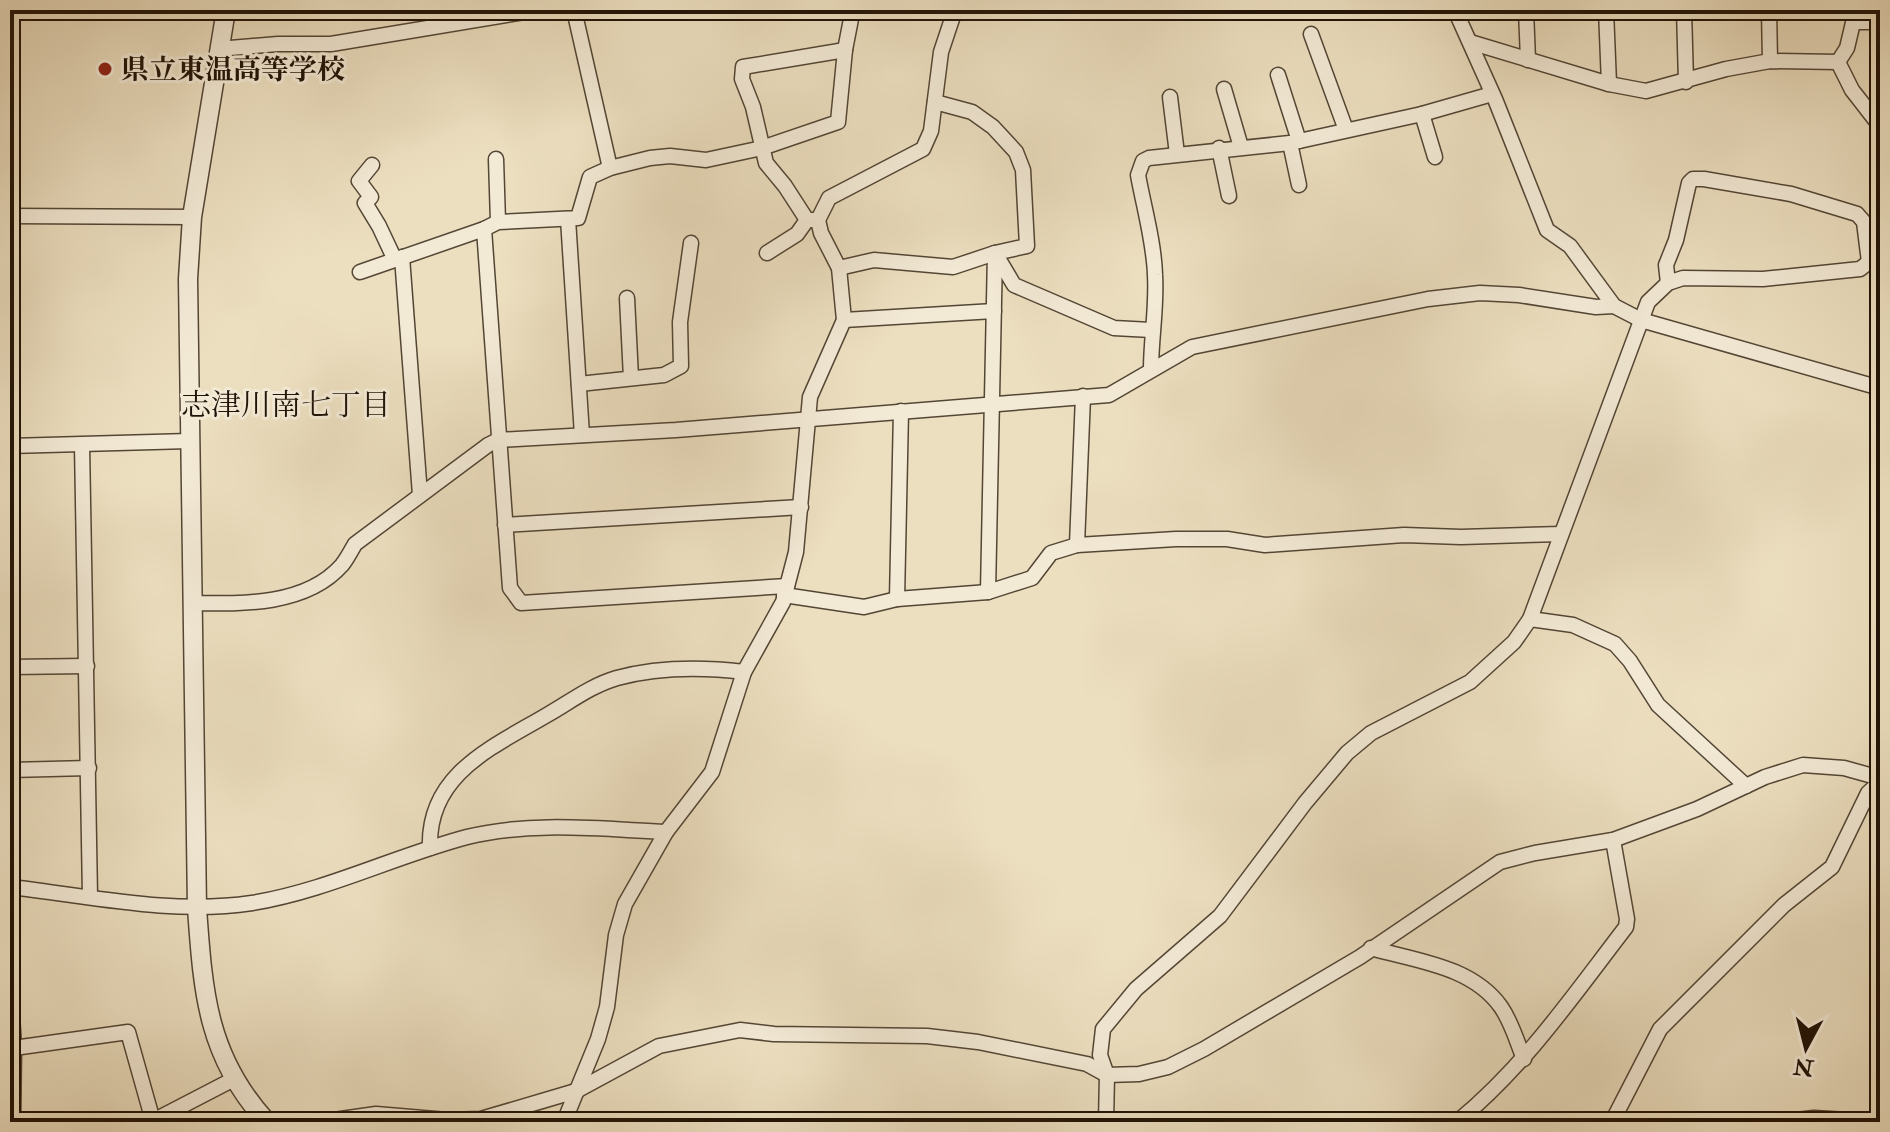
<svg xmlns="http://www.w3.org/2000/svg" width="1890" height="1132" viewBox="0 0 1890 1132" font-family="'IM FELL Double Pica','Noto Serif JP',serif">
	<rect width="100%" height="100%" fill="#ecdfc0"/>
	<filter id="stains"><feTurbulence type="fractalNoise" baseFrequency=".0025" numOctaves="4"/><feColorMatrix values="0 0 0 0 .2 0 0 0 0 .09 0 0 0 0 .02 0 0 0 .5 -.17"/></filter>
	<radialGradient id="worn" r=".72"><stop offset=".6" stop-color="#630" stop-opacity="0"/><stop offset="1" stop-color="#630" stop-opacity=".3"/></radialGradient>
	<g fill="none" stroke-linecap="round" stroke-linejoin="round">
		<defs>
			<g id="minor">
				<path d="M574 10 610 168"/>
				<path d="M1455 10 1495 99 1547 230 1570 246 1614 306 1641 320 1880 388"/>
				<path d="M1526 10 1528 60"/>
				<path d="M1606 10 1609 84"/>
				<path d="M1684 10 1686 82"/>
				<path d="M1769 10 1770 61"/>
				<path d="M1856 10 1847 48 1838 62 1852 90 1880 126"/>
				<path d="M1855 22H1880"/>
				<path d="M1311 34 1346 130"/>
				<path d="M1470 42 1609 84 1646 91 1726 69 1770 61 1838 62"/>
				<path d="M218 49 278 44H331L536 10"/>
				<path d="M1278 75 1299 141"/>
				<path d="M1224 89 1241 147"/>
				<path d="M1170 97 1177 154"/>
				<path d="M935 102 972 112 993 127 1016 152 1023 170 1027 246 995 253 988 592"/>
				<path d="M1422 114 1435 157"/>
				<path d="M1290 143 1299 185"/>
				<path d="M1219 148 1229 196"/>
				<path d="M496 159 498 222"/>
				<path d="M372 165 359 181 371 197 365 203 379 226 395 260"/>
				<path d="M10 216 192 217"/>
				<path d="M568 219 582 435"/>
				<path d="M818 220H807L785 186 766 163 753 107 742 79 743 67 845 50"/>
				<path d="M484 229 510 588 521 603 787 586"/>
				<path d="M767 253 797 234 807 220"/>
				<path d="M402 257 420 495"/>
				<path d="M839 268 874 260 953 267 995 253 1014 285 1114 328 1151 330"/>
				<path d="M360 272 484 229 498 222 578 218 590 177 610 168 650 158 670 156 706 160 762 148 838 122 845 50 851 19"/>
				<path d="M1668 283 1666 265 1676 240 1689 183 1693 179H1704L1791 194 1857 214 1864 222 1869 262"/>
				<path d="M627 298 631 378"/>
				<path d="M844 320 994 311"/>
				<path d="M1151 370C1151 338 1157 307 1155 275 1154 242 1144 208 1138 175L1143 161 1149 158 1290 143 1422 114 1492 94"/>
				<path d="M579 384 664 375 681 366 680 322 691 243"/>
				<path d="M82 445 90 897"/>
				<path d="M10 446 189 441"/>
				<path d="M505 525 801 507"/>
				<path d="M1077 545 1176 539H1227L1265 545 1404 535 1461 537 1561 534"/>
				<path d="M784 595 864 607 897 599 988 592 1032 578 1051 553 1077 545 1083 396"/>
				<path d="M897 599 901 411"/>
				<path d="M192 603C241 604 306 606 342 565 347 559 351 551 355 544L488 445 498 440 676 430 1109 395 1192 347 1428 299 1480 293 1519 295 1596 307 1614 306"/>
				<path d="M1530 619 1573 625 1615 644 1630 661 1658 705 1746 786"/>
				<path d="M10 667 87 666"/>
				<path d="M10 770 89 768"/>
				<path d="M430 848C427 774 493 747 547 715 570 702 590 686 617 678 658 667 702 667 744 672"/>
				<path d="M10 887C90 896 171 915 252 903 326 891 395 856 467 837 532 821 600 829 666 832"/>
				<path d="M1371 948C1416 961 1472 966 1501 1007 1512 1023 1517 1042 1524 1059"/>
				<path d="M10 959V887"/>
				<path d="M10 982 14 1048 13 1122"/>
				<path d="M14 1048 128 1032 153 1121"/>
				<path d="M151 1122 234 1079"/>
				<path d="M320 1122 376 1114 447 1120 481 1119 576 1091 659 1046 740 1030 774 1034 927 1036 978 1042 1087 1064 1107 1075 1139 1074 1168 1067 1204 1049 1360 957 1500 862 1535 853 1613 840 1697 809 1765 777 1803 765 1844 768 1880 778"/>
				<path d="M564 1122 598 1039 607 1007 616 935 625 904 666 832 712 772 744 672 783 602 796 552 810 397 844 320 839 268 821 233 818 220 829 198 923 149 931 131 941 52 955 10"/>
				<path d="M1106 1122 1107 1075 1100 1055 1103 1029 1136 989 1220 916 1305 803 1347 753 1371 733 1470 682 1514 642 1530 619 1648 302 1668 283 1683 278 1763 279 1860 269 1869 262 1880 245"/>
				<path d="M1457 1122C1526 1065 1572 997 1626 927L1627 919 1613 840"/>
				<path d="M1612 1122 1660 1029 1784 905 1832 867 1868 793 1880 782"/>
				<path d="M1779 1122 1814 1118 1880 1122"/>
			</g>
			<path id="tertiary" d="M226 10 192 217 188 279 197 908C203 992 207 1057 267 1122"/>
		</defs>
		<use href="#minor" stroke="#534635" stroke-width="17"/>
		<use href="#tertiary" stroke="#534635" stroke-width="21"/>
		<use href="#minor" stroke="#f3ead6" stroke-width="14"/>
		<use href="#tertiary" stroke="#f3ead6" stroke-width="18"/>
	</g>
	<circle fill="#8f2418" stroke="#f3ead6" stroke-width="3" cx="105" cy="69" r="8"/>
	<g text-anchor="middle" stroke-width="6" stroke-linejoin="round" paint-order="stroke">
		<g font-size="28" font-weight="bold" fill="#201307" stroke="#f3ead6" text-anchor="start">
			<text x="121" y="79">県立東温高等学校</text>
		</g>
		<g font-size="30" fill="#201307" stroke="#f3ead6">
			<text x="286" y="415">志津川南七丁目</text>
		</g>
	</g>
	<rect width="1890" height="1132" fill="none" stroke="#ecdfc0" stroke-width="40"/>
	<rect x="12" y="12" width="1866" height="1108" fill="none" stroke="#201307" stroke-width="4"/>
	<rect x="20" y="20" width="1850" height="1092" fill="none" stroke="#201307" stroke-width="2"/>
	<g transform="translate(1806 1048) rotate(187)" stroke="#f3ead6" stroke-width="6" paint-order="stroke">
	<path d="M0-6L14 30L0 20L-14 30Z" fill="#201307"/>
	<text y="-12" font-size="22" font-weight="bold" text-anchor="middle" fill="#201307">N</text>
	</g>
	<rect width="100%" height="100%" filter="url(#stains)"/>
	<rect width="100%" height="100%" fill="url(#worn)"/>
</svg>
